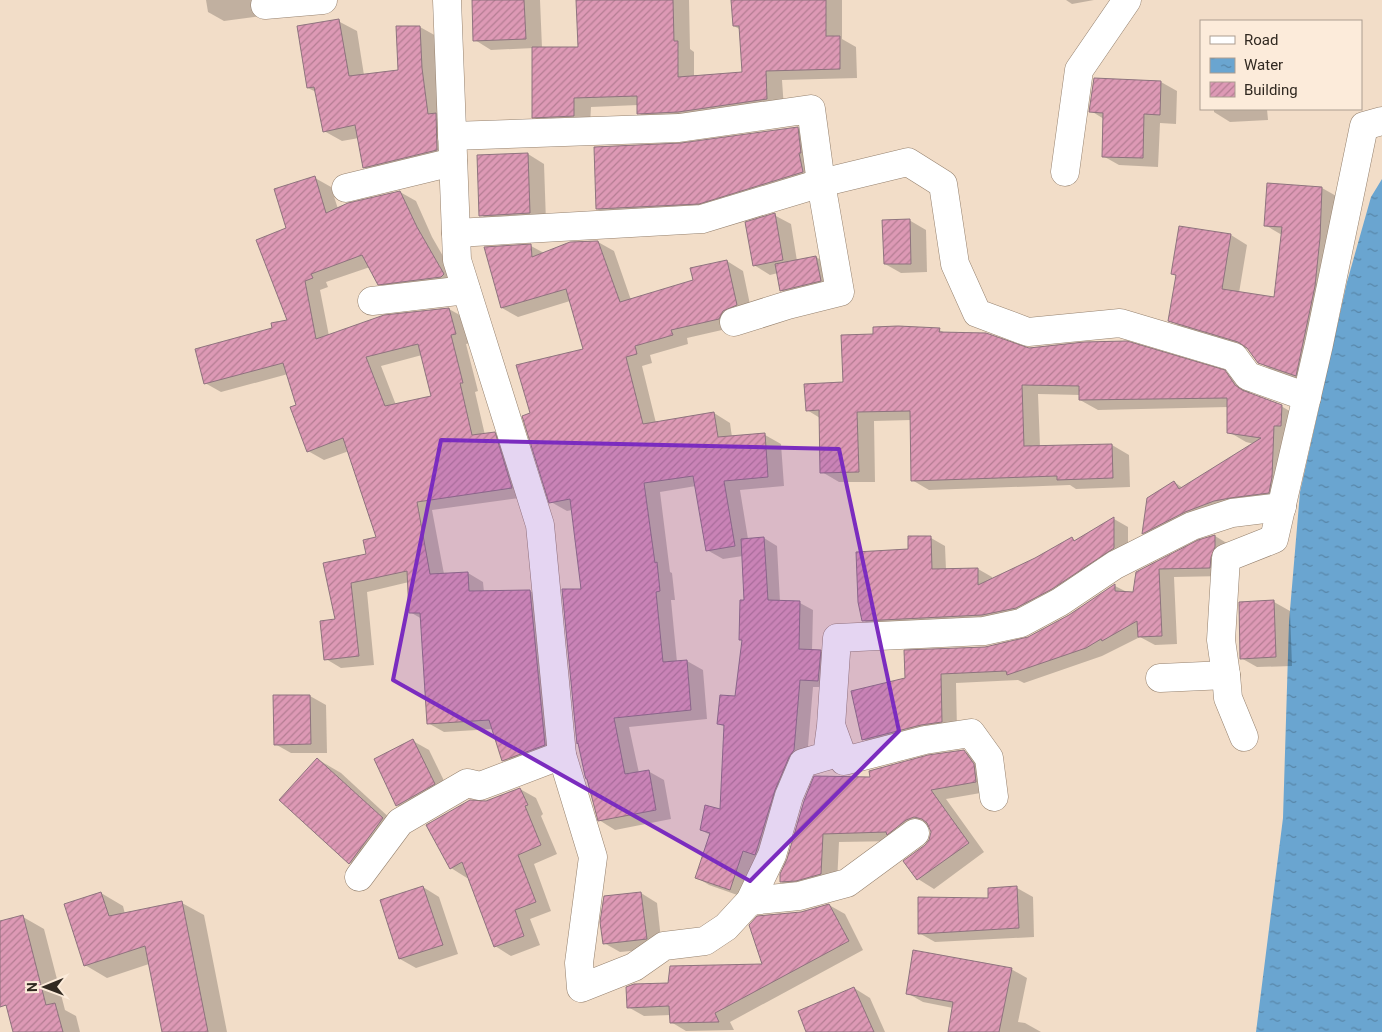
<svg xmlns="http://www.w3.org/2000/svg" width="1382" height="1032" viewBox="0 0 1382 1032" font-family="Roboto,sans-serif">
	<defs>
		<pattern id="water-ripples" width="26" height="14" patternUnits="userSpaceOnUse" patternTransform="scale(1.25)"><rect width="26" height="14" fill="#6aa5d0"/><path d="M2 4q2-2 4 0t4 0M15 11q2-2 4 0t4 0" fill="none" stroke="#5886a8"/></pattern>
		<pattern id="building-hatch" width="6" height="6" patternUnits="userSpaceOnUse" patternTransform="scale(1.25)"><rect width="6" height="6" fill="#dd99b5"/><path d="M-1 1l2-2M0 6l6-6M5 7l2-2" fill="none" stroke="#b47d93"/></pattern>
	</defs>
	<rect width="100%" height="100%" fill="#f2ddc8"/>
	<path fill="url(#water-ripples)" d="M1382 179V1032H1256L1283 818 1289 622 1300 492 1347 282 1371 197Z"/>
	<g fill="#0003" fill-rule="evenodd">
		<path d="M206 0H259L261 16 224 21 208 12Z"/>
		<path d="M473 0H540L542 48H579L578 0H689L690 49 694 52V77L744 73 741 30 734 26 733 0H842V39L856 47 857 78 782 80 784 109 655 123 638 113V105L591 107 590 125 550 126 533 117 534 48 491 50 475 40Z"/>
		<path d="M1066 0H1094L1072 4Z"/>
		<path d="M338 21 357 31 364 75 399 71 420 27 438 37 455 160 382 178 364 167 359 138 342 141 324 131 316 92 308 88Z"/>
		<path d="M1095 79 1161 82 1177 91 1176 124 1160 123 1158 167 1119 165 1103 156 1104 119 1091 111Z"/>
		<path d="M1214 109H1267L1268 120 1230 122 1214 112Z"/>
		<path d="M797 128 814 137 819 181 716 212 613 218 597 209 681 145Z"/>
		<path d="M528 154 544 164 546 222 497 225 481 215 479 156Z"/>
		<path d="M315 178 331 187 338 209 400 192 416 201 432 237 459 284 395 293 379 284 370 267 326 282 328 287 320 290 329 336 449 309 465 318 472 343 466 344 478 391 475 392 485 435 494 433 510 443 527 497 432 510 444 574 468 573 483 582 484 592 530 591 546 600 561 753 519 769 503 760 493 729 444 732 428 723 422 619 410 612 409 582 367 592 374 665 341 668 326 659 337 620 325 564 367 555 378 538 349 451 324 460 308 451 298 406 288 374 221 392 205 383 274 329 289 321 288 229ZM422 355 432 396 396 405 381 366Z"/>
		<path d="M1322 188 1338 197 1312 385 1275 372 1259 362 1249 349 1186 330 1169 320 1177 276 1172 273 1180 227 1231 235 1247 245 1239 293 1275 299 1282 235 1265 225Z"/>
		<path d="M774 215 791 224 797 261 816 257 832 267 836 290 797 300 781 290 778 273 770 275 754 265Z"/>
		<path d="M909 220 926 230 927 272 901 273 885 264Z"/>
		<path d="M598 242 614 251 631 300 695 281 727 261 743 271 752 314 735 327 687 338 688 344 650 355 652 363 642 366 656 423 714 413 730 423 732 437 765 435 781 444 784 486 740 490 748 539 764 538 777 546 780 602 800 603 813 610 812 651H820L833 658 831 687H813L807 758 743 897 709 885 696 877 710 835 701 830 721 810 725 727 718 724 737 698 746 601 743 556 723 559 707 550 696 486 660 492 670 572 672 573 675 600H671L677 662 687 661 703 670 707 719 629 727 639 773 648 771 664 780 671 819 615 830 599 820 582 590 572 510 567 511 551 502 531 414 585 350 570 301 518 317 502 308 531 246 544 253Z"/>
		<path d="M939 330 946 333 1029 349 1224 372 1242 382 1252 395 1281 406 1298 416 1289 488 1160 543 1143 533 1174 482 1183 488 1254 444 1246 442 1229 432 1228 407 1098 410 1080 400V395L1038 394 1040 447 1112 445 1129 455 1130 487 1076 489 1070 485 929 490 912 480 911 420 874 421 875 482H839L822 472 820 418 807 410 844 383Z"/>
		<path d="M1114 519 1128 527V556L1030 616 877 629 863 620 910 550V538H931L945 546 946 570 978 569 992 577V580L1036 559 1072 539 1076 541Z"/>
		<path d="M1215 536 1230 545 1225 576 1174 577 1177 644 1155 645 1140 637 1102 656 1024 683 1018 680 956 683 957 730 879 748 863 739 906 679 985 648 1029 638 1069 616 1115 586 1129 593 1134 594 1137 573ZM1213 549H1216L1209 563Z"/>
		<path d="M1274 602 1290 611 1292 666 1257 667 1241 658Z"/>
		<path d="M310 696 326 705 327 753H291L275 744Z"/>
		<path d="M413 741 429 750 450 793 414 814 397 805Z"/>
		<path d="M964 751 980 761 992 791 946 799 984 852 934 889 918 879 905 861 925 846 930 840 932 831 930 826 899 841 839 842 837 883 797 891 781 882V874L872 779Z"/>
		<path d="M317 759 341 773 406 833 374 877 350 863 280 800Z"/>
		<path d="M520 789 536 798 543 814 541 816 557 854 534 864 551 911 530 919 540 945 511 956 495 946 469 877 467 878 451 868 486 802Z"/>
		<path d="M423 887 439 897 458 954 416 968 400 959Z"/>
		<path d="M1017 888 1033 897 1034 937 935 942 919 933 989 899Z"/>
		<path d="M101 893 123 906 125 914 182 903 204 915 227 1032H163L149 964 107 978 85 965Z"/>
		<path d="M641 893 657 903 662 948 620 952 604 943Z"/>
		<path d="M829 905 845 914 863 950 730 1022 734 1030 686 1031 671 1022V1015L644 1016 628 1007 669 984 763 965 801 913Z"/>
		<path d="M23 917 44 929 65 1010 76 1016 80 1032H15L8 1007 4 1005 0 989V923Z"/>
		<path d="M1011 969 1027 978 1018 1022 1025 1023 1041 1032H950L953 1008 923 1002 907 993Z"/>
		<path d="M854 988 870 998 885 1032H807Z"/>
	</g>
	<g fill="url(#building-hatch)" stroke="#8e737e" fill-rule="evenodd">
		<path d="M472 0H524L526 39 473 41Z"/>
		<path d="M576 0H673L674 41H678V77L742 72 739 26H733L731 0H826V36H840V69L766 71 767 99 678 112 637 114V96L574 98V116L532 118V47H578Z"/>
		<path d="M339 19 349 76 398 70 396 26H420L422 68 428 114 436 113 437 150 363 168 355 125 323 132 314 87 307 88 297 26Z"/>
		<path d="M1094 78 1161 81 1160 115 1144 114 1143 158 1102 157 1103 113 1089 112Z"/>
		<path d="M798 127 801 153H799L803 172 699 204 596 209 594 147 681 143Z"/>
		<path d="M528 153 530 213 479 216 477 155Z"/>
		<path d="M315 176 326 213 348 203 400 191 417 227 444 274 441 277 378 285 362 255 311 274 313 278 305 281 316 339 384 315 449 308 456 334 451 335 463 383H460L472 435 495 432 512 488 417 502 430 574 468 572 469 591 530 590 545 745 502 761 489 720 427 724 420 613H409L407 571 351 583 359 656 324 660 320 621 335 619 323 563 366 554 363 540 376 537 343 438 307 452 290 407 296 405 283 363 204 384 195 349 272 328 271 323 287 320 256 240 286 228 274 189ZM418 344 431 396 385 406 366 357Z"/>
		<path d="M1267 183 1322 187 1320 238 1315 286 1296 376 1258 363 1247 348 1238 342 1168 321 1176 275 1171 274 1179 226 1231 234 1222 289 1274 297 1282 227 1264 226Z"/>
		<path d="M775 213 783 260 753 266 745 222Z"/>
		<path d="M910 219 911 264H884L882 220Z"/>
		<path d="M598 241 620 302 693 280 690 268 727 260 737 305 723 311 719 319 671 330 673 335 635 346 637 354 626 357 643 424 714 412 718 437 765 433 768 477 724 481 735 546 706 551 693 476 644 483 655 563 657 562 660 591 656 592 663 662 687 660 691 710 614 718 625 774 649 770 656 810 598 821 587 779H586L585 776 578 743 577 744 562 589H581L570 499 549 503 522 416 530 413 516 365 583 349 566 289 501 308 484 247 531 244 532 257 570 242Z"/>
		<path d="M816 256 821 281 780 291 775 264Z"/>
		<path d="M898 326 940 328 939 332 986 333 1029 348 1084 342 1127 341 1225 370 1235 385 1242 390 1282 405 1281 426H1274L1272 477 1269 493 1230 498 1214 501 1185 512 1142 534 1147 498 1174 481 1179 489 1261 438 1227 433V398L1079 400V386L1022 385 1024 446 1112 444 1113 478 1057 480V476L911 481 910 411 857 412 859 472 820 473 819 410 806 411 804 384 843 382 841 335 873 334V327Z"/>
		<path d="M1114 517V548L1052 589 1016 608 982 615 862 621 858 602 856 552 908 549V536H931L932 569 978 568V585L1035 558 1072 537 1074 541Z"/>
		<path d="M1215 535V547L1211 557 1210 568 1159 569 1162 636 1138 637 1137 621 1102 641 1101 639 1086 648 1007 675 1006 671 941 674 942 722 921 725 862 740 851 691 905 678 904 650 985 647 1028 637 1069 615 1115 584V591L1133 592 1136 572 1198 540Z"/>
		<path d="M764 537 768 600 800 601 799 649 821 650 818 681 800 680 794 750 789 757 775 790 757 849 755 855 743 851 730 890 695 878 710 833 700 830 705 805 720 809 724 725 717 724 720 695 735 696 742 640H739L740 600H744L741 539Z"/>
		<path d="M1274 600 1276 657 1240 659 1239 602Z"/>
		<path d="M273 695H310L311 744 274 745Z"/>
		<path d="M413 739 435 784 396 806 374 759Z"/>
		<path d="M964 750 974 764 976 782 931 790 969 843 917 880 903 861 925 845 929 840 931 832 927 823 922 819 914 817 906 820 887 835 886 832 823 834 821 874 796 881 780 882V874L787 859 804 801 814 776 870 777 869 771 928 755Z"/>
		<path d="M317 758 383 818 349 864 279 800Z"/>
		<path d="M520 788 528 805 525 806 541 845 518 855 536 902 515 910 524 936 494 947 462 862 450 869 426 825 470 800 486 801Z"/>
		<path d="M423 886 443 945 399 959 380 900Z"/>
		<path d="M1017 886 1019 928 918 934V897L988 898V888Z"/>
		<path d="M101 892 109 916 182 901 208 1032H162L145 946 84 966 64 904Z"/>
		<path d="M641 892 647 939 603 944 600 922 604 896Z"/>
		<path d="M829 904 849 941 715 1013 719 1022 670 1023 669 1006 627 1008 626 987 634 984 668 983 670 966 762 964 749 925 757 916 801 912Z"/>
		<path d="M23 915 46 1005 55 1003 63 1032H13L6 1005 0 1007V921Z"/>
		<path d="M913 950 1012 968 999 1032H948L953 1002 906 994Z"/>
		<path d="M854 987 874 1032H806L798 1011Z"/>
	</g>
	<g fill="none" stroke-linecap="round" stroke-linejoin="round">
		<defs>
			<g id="minor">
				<path d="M447 0 457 260 540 525 562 755 593 857 579 963 581 988 634 967 664 946 705 941 726 927 750 901 772 855 789 796 803 763 827 756 831 726 837 638 984 631 1021 623 1060 602 1115 565 1192 526 1232 513 1282 507"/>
				<path d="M265 5 323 0"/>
				<path d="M452 136 679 128 811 109 821 183 840 292 788 305 734 322"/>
				<path d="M1065 172 1079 70 1127 0"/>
				<path d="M346 188 453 162"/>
				<path d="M456 233 702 219 821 183 908 162 943 184 955 264 977 313 1028 332 1120 323 1234 357 1248 376 1307 397"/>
				<path d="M372 301 466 290"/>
				<path d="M1226 675 1228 698 1244 737"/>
				<path d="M832 728 844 761 925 740 971 733 989 758 994 797"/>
				<path d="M359 877 400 822 467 783 480 786 562 755"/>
				<path d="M750 901 799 896 847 883 915 833"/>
			</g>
			<path id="tertiary" d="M1160 678 1226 675 1221 640 1226 558 1274 539 1319 344 1364 126 1382 121"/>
		</defs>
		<use href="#minor" stroke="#95816e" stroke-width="29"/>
		<use href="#tertiary" stroke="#95816e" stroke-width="29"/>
		<use href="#minor" stroke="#fff" stroke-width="28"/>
		<use href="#tertiary" stroke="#fff" stroke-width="28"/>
	</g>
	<path fill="#7b2cbf" fill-opacity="0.2" stroke="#7b2cbf" stroke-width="4" stroke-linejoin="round" d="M441 440 839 449 899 731 750 881 393 680Z"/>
	<rect x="1200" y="20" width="162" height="90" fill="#fcebda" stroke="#ab9d90"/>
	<rect x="1210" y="36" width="25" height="8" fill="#ffffff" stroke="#ab9d90"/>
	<text x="1244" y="45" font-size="15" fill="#312921">Road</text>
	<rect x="1210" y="58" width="25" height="15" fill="url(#water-ripples)" stroke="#ab9d90"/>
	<text x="1244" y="70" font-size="15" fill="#312921">Water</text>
	<rect x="1210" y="82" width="25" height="15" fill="url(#building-hatch)" stroke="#ab9d90"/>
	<text x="1244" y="95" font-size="15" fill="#312921">Building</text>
	<g transform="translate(45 987) rotate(269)" stroke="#fcebda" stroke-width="4" paint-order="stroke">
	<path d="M0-4L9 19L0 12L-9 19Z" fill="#312921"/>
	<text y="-8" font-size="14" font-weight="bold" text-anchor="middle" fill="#312921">N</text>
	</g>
</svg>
